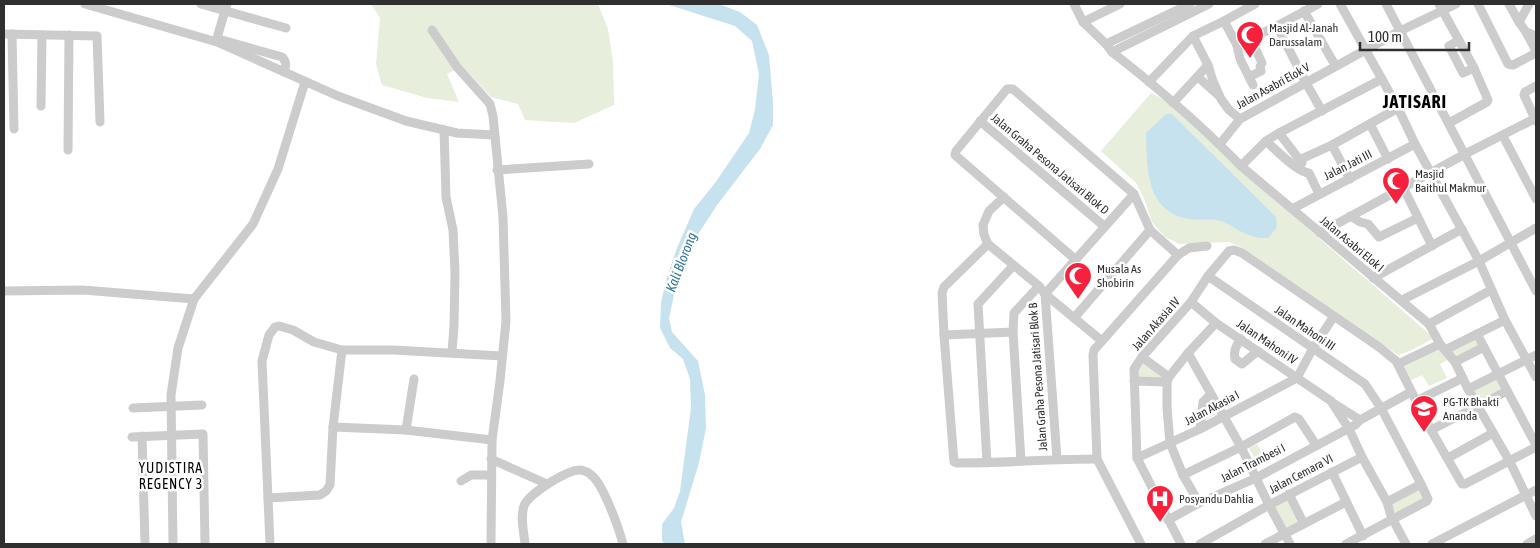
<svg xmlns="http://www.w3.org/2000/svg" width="1540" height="548" viewBox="0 0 1540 548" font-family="'Asap Condensed',sans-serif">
	<rect width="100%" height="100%" fill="#fff"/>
	<g fill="#e7eedc">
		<path d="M371 4H598L608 29 613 61 614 105 574 123 525 120 518 104 491 97 462 66 447 74 459 102 427 98 382 85 376 64 380 18Z"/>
		<path d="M1151 93 1165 100 1322 241 1434 338 1410 351 1398 355 1241 247 1229 242 1179 244 1165 237 1152 222 1144 198 1136 183 1101 151Z"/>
		<path d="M1474 338 1479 348 1455 359 1450 350Z"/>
		<path d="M1441 346 1448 360 1440 364 1447 378 1429 386 1422 375 1409 381 1402 364Z"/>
		<path d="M1146 361 1164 374 1162 379 1137 378V371Z"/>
		<path d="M1496 377 1502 389 1478 401 1472 389Z"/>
		<path d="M1209 398 1217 413 1203 422 1204 403Z"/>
		<path d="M1257 444 1266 461 1258 465 1249 448Z"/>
		<path d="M1419 489 1424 499 1396 514 1391 503Z"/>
		<path d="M1286 497 1300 522 1286 530 1272 504Z"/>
	</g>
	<g fill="#c6e2ef">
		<path d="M666 4H719L740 12 757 25 769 55 773 102V125L760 149 717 205 693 242 679 273 669 318 672 332 698 361 705 395 706 428 699 463 681 522 685 544H664L662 540V524L674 508 680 491 691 408 690 379 683 359 670 348 660 328 661 303 666 280 677 248 694 209 715 183 749 133 755 109 759 74 752 41 735 26Z"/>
		<path d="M1166 114H1172L1276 217 1277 227 1268 238C1263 238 1257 238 1252 236 1240 233 1230 223 1217 220 1208 218 1200 221 1190 219 1146 213 1147 168 1146 133Z"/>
	</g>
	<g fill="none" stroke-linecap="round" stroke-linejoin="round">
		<g stroke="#ccc" stroke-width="9">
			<path d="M85 4 217 42 338 96 406 121 457 133 494 135"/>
			<path d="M201 4 286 28"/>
			<path d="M1074 4 1083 22 1106 44 1112 52 1209 4"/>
			<path d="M1340 4 1398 108 1415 144 1479 261 1505 320 1536 377"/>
			<path d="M1386 4 1536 291"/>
			<path d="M1439 4 1474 68 1488 100 1487 102 1449 123"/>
			<path d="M1478 4 1508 64 1513 65 1536 53"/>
			<path d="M1509 4 1519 22 1526 32"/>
			<path d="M1304 11 1335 65"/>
			<path d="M1224 21 1237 45 1277 26 1318 4"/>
			<path d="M1083 22 1120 4"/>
			<path d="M1519 22 1529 4"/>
			<path d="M1277 26 1306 83 1322 111"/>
			<path d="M432 30 457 67 490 104 493 116 503 217 506 321 500 381 492 440 491 544"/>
			<path d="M4 34 97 36 100 122"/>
			<path d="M12 34 14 129"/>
			<path d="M1193 36 1208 65 1213 81 1221 99 1229 110 1240 119"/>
			<path d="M1536 36 1526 32 1536 51"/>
			<path d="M217 38 227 4"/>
			<path d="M222 40 282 57C287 62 286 66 284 72"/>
			<path d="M1459 40 1449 46 1463 73 1474 68"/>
			<path d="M1106 44 1190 4"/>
			<path d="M1237 45 1240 59 1253 85"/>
			<path d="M1112 52C1157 87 1201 125 1241 166L1429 324 1440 344 1455 362 1468 389 1510 462 1536 516"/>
			<path d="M1198 77 1218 95"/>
			<path d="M1249 77 1261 71 1260 67 1262 63 1251 39"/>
			<path d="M1149 82 1193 36 1224 21 1255 4"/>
			<path d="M1536 86 1525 92 1524 95 1536 121"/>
			<path d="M1173 103 1208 65"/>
			<path d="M41 106 42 35"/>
			<path d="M980 121 1104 226"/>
			<path d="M1370 124 1388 159"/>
			<path d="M444 130 446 197 453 230 455 272 454 326 452 352"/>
			<path d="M1279 133 1302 163"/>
			<path d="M1503 136 1536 199"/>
			<path d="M1266 141C1276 150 1297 172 1309 173L1319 194"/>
			<path d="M1220 144 1240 119 1400 31 1456 4"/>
			<path d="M1332 145 1350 179"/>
			<path d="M68 150 69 35"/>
			<path d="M1299 160 1332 145 1398 108"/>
			<path d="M1241 166 1266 141 1279 133 1382 79"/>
			<path d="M497 170 589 164"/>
			<path d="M1404 189 1432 246"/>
			<path d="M1004 197 989 211 983 225 984 235 988 244 1039 286 1045 294 1102 341"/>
			<path d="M1292 209 1415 144"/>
			<path d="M1350 216 1360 222 1368 224 1379 237 1418 218"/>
			<path d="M1320 233 1465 154 1536 118"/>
			<path d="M988 244 944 287 942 293 944 335 954 462 957 463C1004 463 1050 459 1097 459"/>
			<path d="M1076 260 955 155 956 151 1007 89H1013L1134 194 1150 230 1178 255"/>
			<path d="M1208 276 1365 384 1381 408 1421 484"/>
			<path d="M1373 278 1462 229"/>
			<path d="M4 291 83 290 194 299"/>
			<path d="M1045 294 1057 459"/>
			<path d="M1045 294 1134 194"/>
			<path d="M1402 300 1479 261 1536 228"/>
			<path d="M1191 302 1216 323 1331 401 1349 429 1362 457 1387 502 1391 516 1406 544"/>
			<path d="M1074 318 1150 230"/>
			<path d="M1429 324 1491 290"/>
			<path d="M1477 334 1536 445"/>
			<path d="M944 335 1013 332"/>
			<path d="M1241 339C1236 345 1233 352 1235 359L1242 364 1258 351"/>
			<path d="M1445 350 1505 320"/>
			<path d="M1188 353 1241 447 1269 505 1290 544"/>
			<path d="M1142 357 1169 377"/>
			<path d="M1455 362 1484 347"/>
			<path d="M1398 364 1440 344"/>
			<path d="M1134 381 1167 382"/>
			<path d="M1468 389 1536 355"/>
			<path d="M1416 401 1463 378"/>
			<path d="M1333 403 1360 420"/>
			<path d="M133 408 202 405"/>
			<path d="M333 427 406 430 492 440"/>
			<path d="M1200 429 1203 402 1210 395"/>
			<path d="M406 430 414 379"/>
			<path d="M1431 430 1507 391"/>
			<path d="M142 436 145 544"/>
			<path d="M132 437 203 434 205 544"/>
			<path d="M1137 458 1200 429 1297 378 1313 348 1334 316"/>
			<path d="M1448 458 1493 433"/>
			<path d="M491 459 547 484"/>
			<path d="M1021 461 1013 332 1014 313 1039 286"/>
			<path d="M987 463 978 304 1013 266"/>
			<path d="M1332 472 1363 536"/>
			<path d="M1183 475 1241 447 1295 417 1299 419 1316 445"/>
			<path d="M461 481 471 475H491"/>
			<path d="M1289 494 1304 524"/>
			<path d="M268 498 320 495 326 491 330 485 333 427 342 350"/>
			<path d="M1199 503 1183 475 1170 443 1167 408V382L1169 377 1188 353 1216 323"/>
			<path d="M1168 520 1199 503 1256 478 1355 425 1360 420 1411 392"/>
			<path d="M173 544 171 395 178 348 194 299 253 224 278 169 305 82"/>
			<path d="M270 544 262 361 269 335 275 327 279 326 293 330 314 342 342 350H393L502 356"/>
			<path d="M525 544C524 533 520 517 524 506 528 494 568 469 581 470 584 471 589 472 591 475 603 483 619 529 623 544"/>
			<path d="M1141 544 1097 459 1093 355 1094 350 1102 341 1178 255 1189 248 1207 246"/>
			<path d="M1181 544 1137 458 1134 369 1142 357 1191 302 1208 276 1229 251 1234 250 1242 253 1379 347 1396 361 1431 430 1462 484H1465L1536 447"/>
			<path d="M1200 544 1269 505 1362 457"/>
			<path d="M1265 544 1346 502"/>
			<path d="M1346 544 1427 501 1428 499 1421 484 1387 502"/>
			<path d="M1432 544 1536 490"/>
			<path d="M1527 544 1536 539"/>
		</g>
	</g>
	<defs>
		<symbol id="mosque-pin" viewBox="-11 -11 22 30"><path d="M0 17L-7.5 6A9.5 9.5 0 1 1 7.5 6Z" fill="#f7213d" stroke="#fff"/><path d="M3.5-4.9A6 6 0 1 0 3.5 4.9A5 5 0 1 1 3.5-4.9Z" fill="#fff"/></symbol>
		<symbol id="school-pin" viewBox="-11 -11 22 30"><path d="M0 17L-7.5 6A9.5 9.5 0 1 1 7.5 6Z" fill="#f7213d" stroke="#fff"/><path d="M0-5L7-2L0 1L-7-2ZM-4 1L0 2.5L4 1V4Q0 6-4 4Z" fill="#fff"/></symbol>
		<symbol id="hospital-pin" viewBox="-11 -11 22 30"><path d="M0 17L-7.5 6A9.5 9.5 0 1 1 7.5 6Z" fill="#f7213d" stroke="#fff"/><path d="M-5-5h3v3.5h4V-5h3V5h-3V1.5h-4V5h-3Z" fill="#fff"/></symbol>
	</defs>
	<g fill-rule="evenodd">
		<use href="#mosque-pin" x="1234" y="19" width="32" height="43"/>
		<use href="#mosque-pin" x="1380" y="165" width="32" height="43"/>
		<use href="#mosque-pin" x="1062" y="260" width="32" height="43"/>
		<use href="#school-pin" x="1408" y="393" width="32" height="43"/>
		<use href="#hospital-pin" x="1144" y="483" width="32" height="43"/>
	</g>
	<g text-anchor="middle" stroke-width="5" stroke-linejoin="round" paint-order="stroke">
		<g font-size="12" fill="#2f2f2f" stroke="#fff" text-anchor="start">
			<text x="1269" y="32">Masjid Al-Janah<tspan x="1269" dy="14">Darussalam</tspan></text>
			<text x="1415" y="178">Masjid<tspan x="1415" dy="14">Baithul Makmur</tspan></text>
			<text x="1097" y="273">Musala As<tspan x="1097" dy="14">Shobirin</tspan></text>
			<text x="1443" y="406">PG-TK Bhakti<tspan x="1443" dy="14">Ananda</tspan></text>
			<text x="1179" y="503">Posyandu Dahlia</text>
		</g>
		<g font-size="12" fill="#2f2f2f" stroke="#fff">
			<text transform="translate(1273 86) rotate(-29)" y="4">Jalan Asabri Elok V</text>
			<text transform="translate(1050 164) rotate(40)" y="4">Jalan Graha Pesona Jatisari Blok D</text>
			<text transform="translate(1348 165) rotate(-27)" y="4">Jalan Jati III</text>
			<text transform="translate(1352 244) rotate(40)" y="4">Jalan Asabri Elok I</text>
			<text transform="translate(1156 324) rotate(-49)" y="4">Jalan Akasia IV</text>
			<text transform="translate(1305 328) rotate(34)" y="4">Jalan Mahoni III</text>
			<text transform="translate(1267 342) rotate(34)" y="4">Jalan Mahoni IV</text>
			<text transform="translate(1038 377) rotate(-94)" y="4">Jalan Graha Pesona Jatisari Blok B</text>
			<text transform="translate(1212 408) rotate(-28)" y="4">Jalan Akasia I</text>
			<text transform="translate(1253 463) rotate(-27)" y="4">Jalan Trambesi I</text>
			<text transform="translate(1301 474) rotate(-28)" y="4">Jalan Cemara VI</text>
		</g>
		<g font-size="14" font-style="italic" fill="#35799a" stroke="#fff">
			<text transform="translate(681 262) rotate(-69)" y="5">Kali Blorong</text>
		</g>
		<g font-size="14" letter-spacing="1" fill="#000" stroke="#fff">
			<text x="171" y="473">YUDISTIRA<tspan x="171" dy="16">REGENCY 3</tspan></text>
		</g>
		<g font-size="18" font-weight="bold" letter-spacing="1" fill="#000" stroke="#fff">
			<text x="1415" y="108">JATISARI</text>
		</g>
	</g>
	<rect width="1540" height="548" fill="none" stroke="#2f2f2f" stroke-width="10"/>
	<path d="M1360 42v8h109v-8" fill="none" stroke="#2f2f2f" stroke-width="2.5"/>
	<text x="1368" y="42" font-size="15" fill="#2f2f2f" stroke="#ffffff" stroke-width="4" paint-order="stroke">100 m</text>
</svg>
